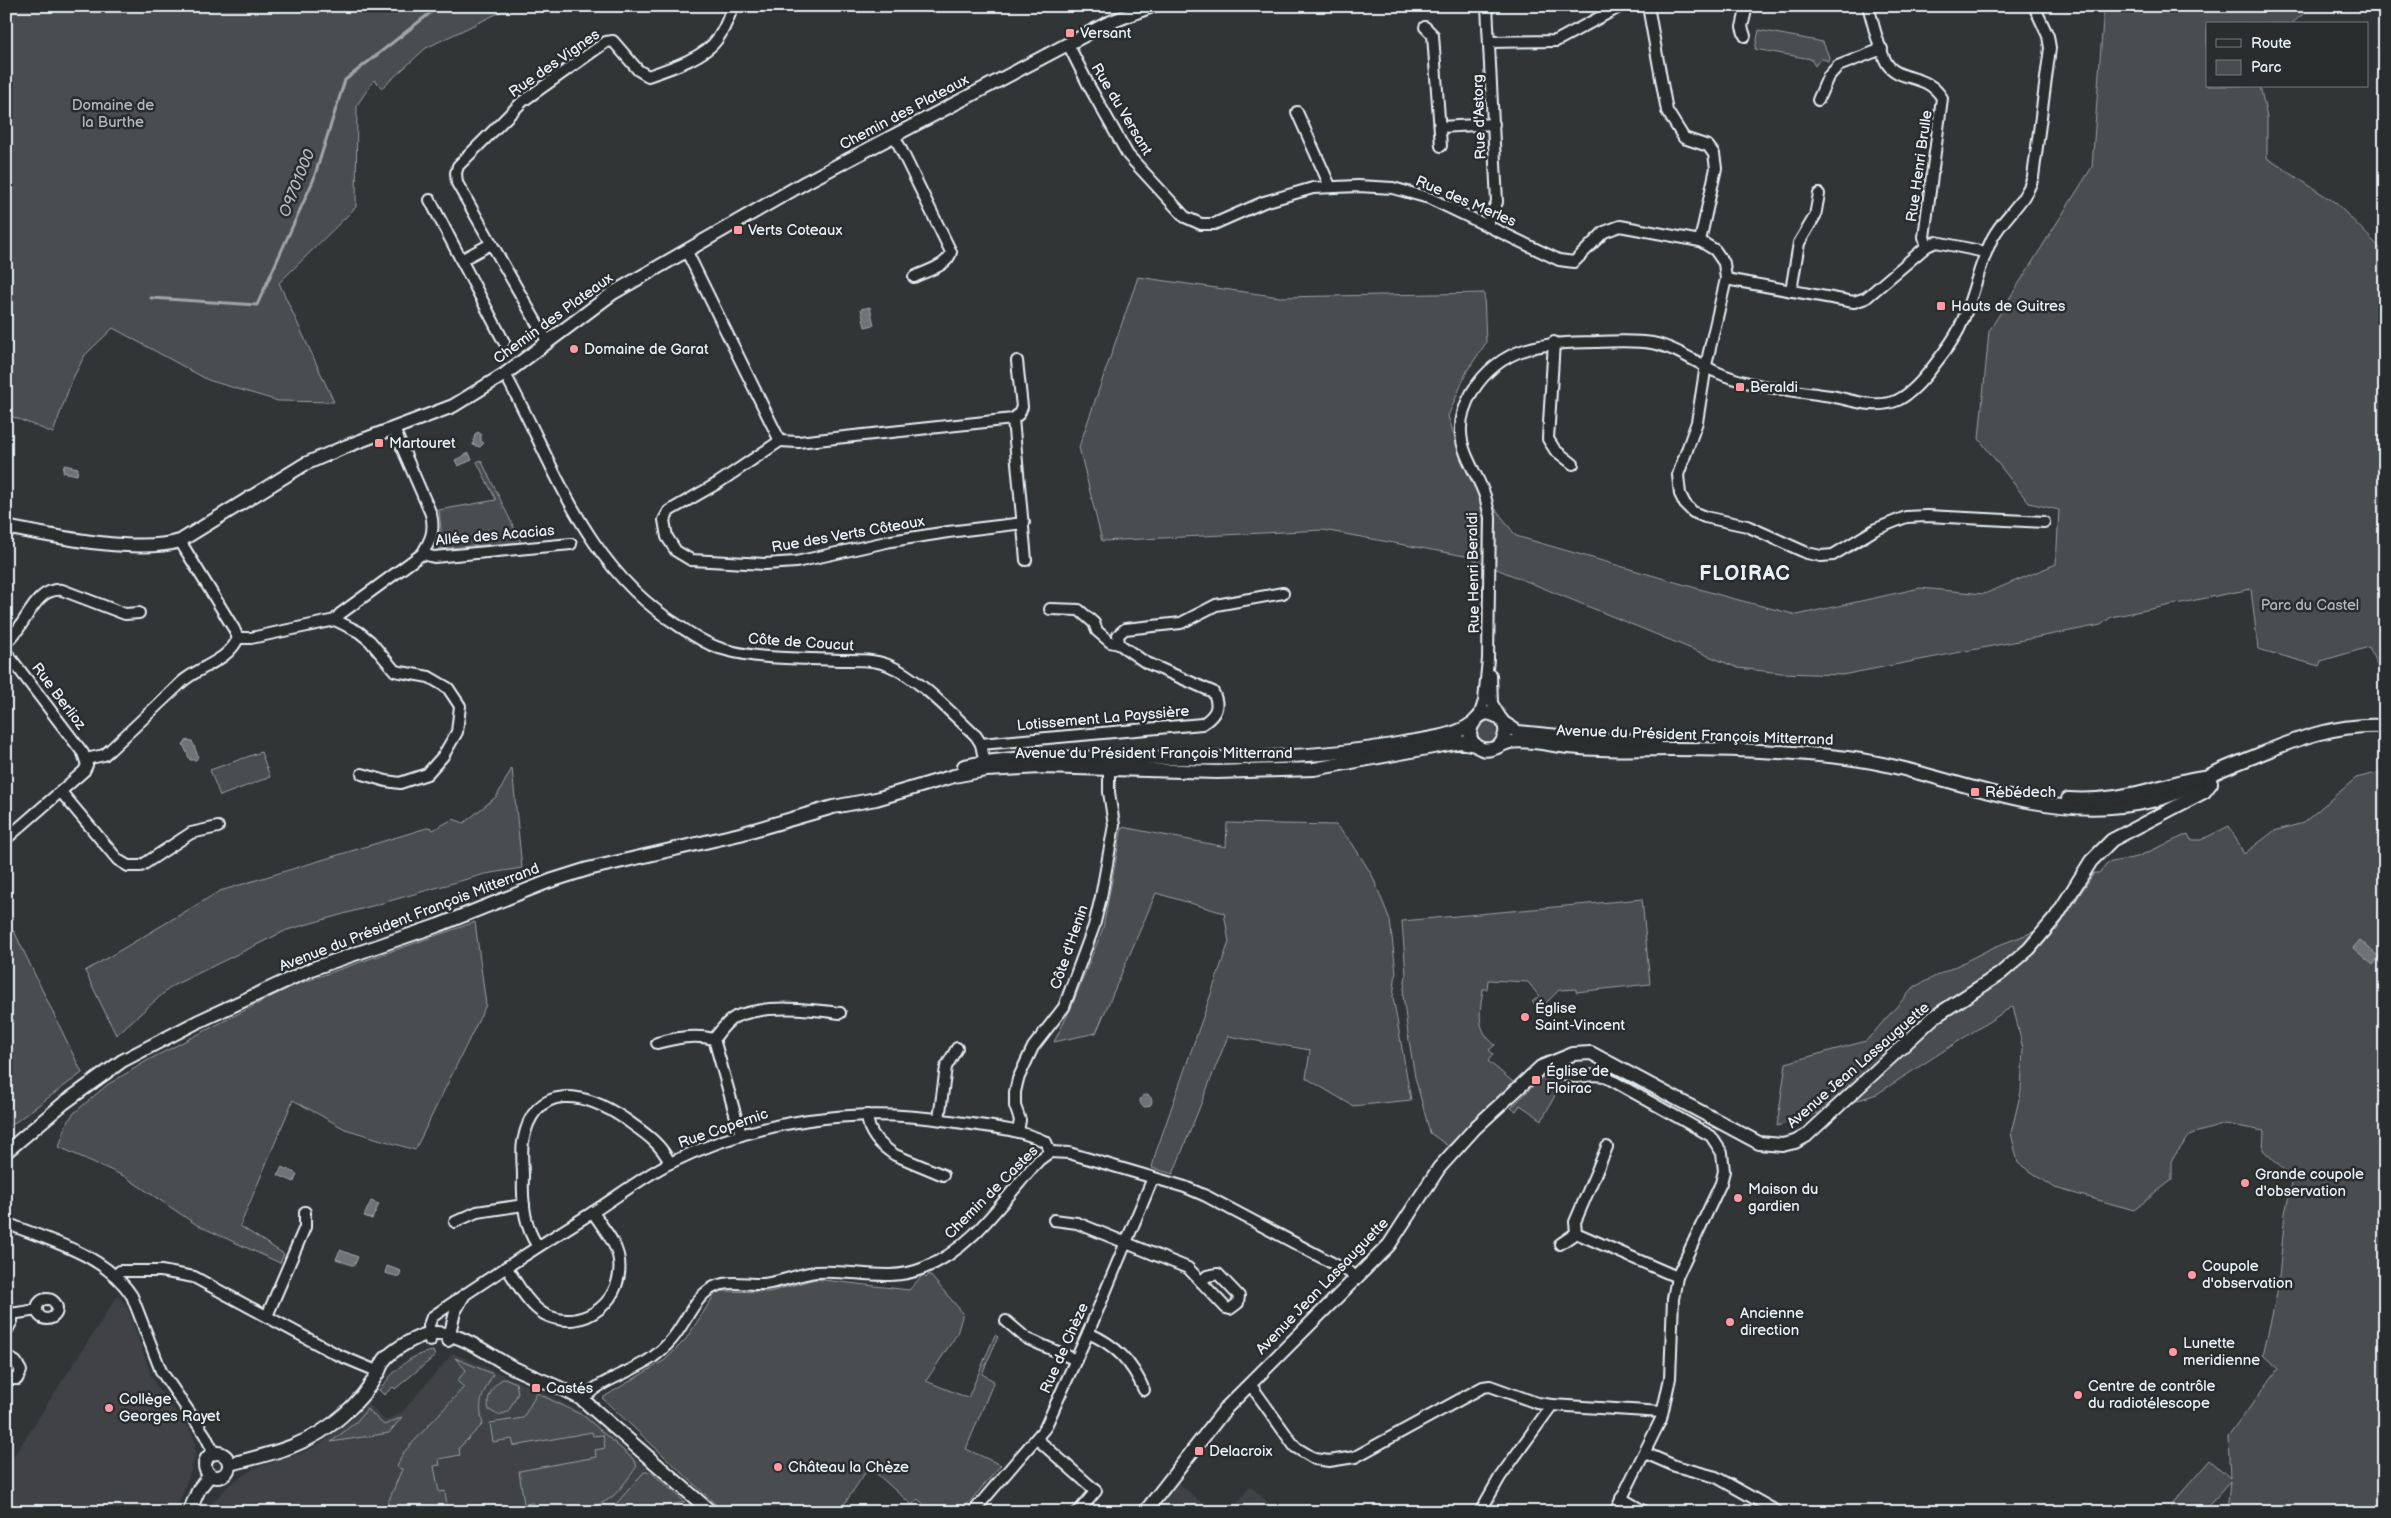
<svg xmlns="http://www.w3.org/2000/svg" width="2391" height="1518" viewBox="0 0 2391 1518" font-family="'Balsamiq Sans',sans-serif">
	<rect width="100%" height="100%" fill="#323536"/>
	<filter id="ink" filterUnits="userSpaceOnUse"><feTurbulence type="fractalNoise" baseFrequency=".02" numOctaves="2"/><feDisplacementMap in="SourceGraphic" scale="10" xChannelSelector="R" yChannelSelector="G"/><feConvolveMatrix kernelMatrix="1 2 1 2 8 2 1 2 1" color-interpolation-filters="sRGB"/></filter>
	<g filter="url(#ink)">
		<g fill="#3f4244">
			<path d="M118 1295 128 1309 151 1375 158 1389 189 1428 195 1441V1458L176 1512H6V1468Z"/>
			<path d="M453 1353 554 1398 585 1414 685 1502 637 1512H203L230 1484 254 1468 302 1453 320 1444 352 1419 367 1403 385 1421 402 1412Z"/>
			<path d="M1176 1481 1213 1512H1154Z"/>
			<path d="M1250 1486 1270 1504 1283 1512H1231Z"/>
		</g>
		<g fill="#494d4f" stroke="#989fa4">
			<path d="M6 6H513L426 48 382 88 374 80 357 105 356 207 279 283 334 402 278 401 208 380 113 328 85 355 72 380 53 433 6 414Z"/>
			<path d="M2104 6H2313L2291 24H2207V86H2260L2267 117V158L2336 203 2385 253V684L2369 647 2321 661 2319 666 2258 649 2251 589 2111 617 2101 625 1842 675 1781 673 1738 668 1465 556 1323 530 1102 541 1079 447 1138 277 1280 297 1484 293 1486 343 1467 371 1448 416 1465 468 1516 536 1727 597 1797 615 1920 588 1984 594 2056 564 2059 510 2029 503 1979 439 1989 331 2092 167Z"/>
			<path d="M2357 6H2385V14Z"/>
			<path d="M1759 30 1823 42 1829 57 1828 61 1821 58 1815 66 1811 59 1755 49Z"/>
			<path d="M481 460 521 542 437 549 441 529 439 510 496 500 477 462Z"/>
			<circle cx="1488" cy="731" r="11"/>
			<path d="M261 752 270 777 220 796 210 770Z"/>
			<path d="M512 768 522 868 485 874 287 930 172 986 116 1035 85 971 220 891 430 827 433 830 453 819 464 823 497 796Z"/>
			<path d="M2385 771V1512H2227L2230 1482 2203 1512H2177L2170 1506 2210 1460 2230 1478 2228 1437 2278 1369 2263 1355 2278 1289 2285 1213 2293 1179 2263 1150 2264 1131 2226 1124 2191 1134 2172 1159V1180L2134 1210 2055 1188 2018 1163 2011 1133 2021 1091 2023 1049 2013 1006 1877 1094 1777 1126 1786 1063 1866 1041 1914 987 1994 947 2051 925 2056 931 2094 873H2099L2107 863 2137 857 2188 834 2191 840H2201L2229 826 2244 854 2274 831 2303 823 2356 778Z"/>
			<path d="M1227 823 1336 825 1352 843 1372 875 1390 920 1396 972 1393 997 1411 1100 1353 1106 1306 1078 1310 1050 1228 1036 1173 1174 1152 1168 1155 1155 1229 942 1224 913 1156 893 1096 1033 1054 1042 1071 1008 1103 928 1122 827 1226 847Z"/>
			<path d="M1642 899 1650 984 1576 992V989L1559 990 1541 1008 1532 1002 1539 996 1528 982 1488 980 1487 989H1483C1480 1012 1475 1029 1495 1045L1489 1050 1493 1054 1488 1061 1513 1082 1448 1146 1430 1133 1415 1077 1408 1034 1403 995 1406 975 1402 921Z"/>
			<path d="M475 922 486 1005 415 1150 345 1129 293 1100 240 1226 284 1254 280 1263 197 1225 124 1176 59 1147 67 1122 74 1113 107 1085 150 1059 292 986Z"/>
			<path d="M14 931 82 1073 6 1129V935Z"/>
			<path d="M1549 1076 1561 1084 1542 1120 1520 1105 1516 1111 1511 1108 1541 1078Z"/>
			<path d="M929 1274 963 1313 957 1334 926 1381 968 1398 995 1335 998 1337 982 1374 994 1381 966 1449 1001 1465 961 1512H932L918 1499 912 1505 869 1467 839 1512H724L602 1398 665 1360 686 1339 717 1291 769 1292 815 1279 909 1290 923 1275 926 1278Z"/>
			<path d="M433 1351 435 1356 395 1389 393 1387 384 1395 379 1390C393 1372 409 1354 433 1351Z"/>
			<path d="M455 1358 493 1374C483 1394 477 1401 483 1424L459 1448 460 1455 439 1459 440 1465 434 1466 439 1492 445 1491 448 1512H384L402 1469 397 1467 403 1453 464 1387 457 1381 466 1370Z"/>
			<path d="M505 1378 516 1383 518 1393 508 1412 498 1415 489 1410C485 1398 494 1382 505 1378Z"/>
			<path d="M537 1393 584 1416 633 1459 637 1466C630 1476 622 1488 613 1496 594 1512 565 1512 542 1512L533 1503 524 1504 519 1471 596 1457 595 1450 605 1448 603 1435 593 1436 592 1432 514 1446 512 1439 493 1442 490 1423 523 1418Z"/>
			<path d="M367 1409 384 1425 402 1417 389 1433 331 1442 356 1422Z"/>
			<path d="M644 1472H651L685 1502 637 1512H601L616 1504Z"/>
		</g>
		<g fill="#6e7376" stroke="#9fa5aa">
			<path d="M870 307 874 325 865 327 861 309Z"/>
			<path d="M478 432 481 434V441L484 443 480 447 473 445 475 434Z"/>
			<path d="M469 453 472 460 458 466 455 460Z"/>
			<path d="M64 465 78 468 77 475 63 472Z"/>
			<path d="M2385 631V653L2384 654 2377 642Z"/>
			<path d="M187 740 192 741 198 756 196 760H190L183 744Z"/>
			<path d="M2360 940 2379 957 2373 965 2353 948Z"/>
			<circle cx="1146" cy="1101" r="6"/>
			<path d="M282 1167 297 1174 294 1182 278 1175Z"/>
			<path d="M371 1201 379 1204 372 1219 364 1216Z"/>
			<path d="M340 1250 358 1257 354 1266 336 1259Z"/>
			<path d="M387 1266 401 1271 399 1277 385 1273Z"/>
		</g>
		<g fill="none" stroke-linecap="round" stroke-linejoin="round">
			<path stroke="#9fa5aa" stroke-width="3" d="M151 298 257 305 313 181 345 80 439 6"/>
			<defs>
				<g id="minor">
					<path d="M1648 6 1667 111 1684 138 1708 146 1714 154 1716 168 1700 241"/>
					<path d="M1868 6C1873 22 1879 52 1888 65 1901 82 1927 73 1942 98L1924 237 1927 246"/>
					<path d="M1425 27 1433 35 1441 146"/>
					<path d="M1745 36 1742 27 1747 6"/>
					<path d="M1491 42 1556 41 1621 6"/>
					<path d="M1068 44 1089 86 1128 155 1185 217 1201 224H1214L1264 202 1313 188 1358 186 1393 188 1429 198 1559 260 1574 262 1604 232 1620 226 1700 241 1715 250 1724 263 1726 279 1706 365 1697 422 1678 475 1680 494 1685 504 1693 512 1705 517 1747 526 1807 553 1821 556 1833 555 1876 529 1906 517 1927 516 2044 522"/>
					<path d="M1818 100 1828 77 1838 66 1882 49"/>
					<path d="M1297 112 1330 186"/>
					<path d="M1440 127 1494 124"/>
					<path d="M894 135 951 252C948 266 926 271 914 277"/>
					<path d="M430 200 504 342"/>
					<path d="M1487 224 1497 202 1487 6"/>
					<path d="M687 252 780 441 798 442 1013 419"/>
					<path d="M461 260 491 244"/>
					<path d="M1726 279 1854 302 1866 298 1927 246 1936 242 1985 252"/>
					<path d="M1791 291 1799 243 1815 216 1819 194"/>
					<path d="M547 341 457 183 456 173 458 166 523 101 606 42 613 41 638 70 648 76C669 69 706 57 718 38 725 29 729 16 733 6"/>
					<path d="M1554 342 1548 439 1555 450 1573 464"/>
					<path d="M1017 361 1022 407 1019 414 1013 419 1026 560"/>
					<path d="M505 374C555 465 584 567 679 626 693 635 709 646 726 650 762 660 801 658 839 660 854 660 873 659 888 665 919 678 951 713 976 736L981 744 986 769"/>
					<path d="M780 441 718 483 669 511 664 520 667 537 676 551 691 560 765 564 796 562 891 541 948 532 1024 523"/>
					<path d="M422 554 434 557 571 544"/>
					<path d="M335 620 359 632 370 641 395 671 429 677 448 688 460 706 457 732 443 756 427 774 400 783 386 781 362 774"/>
					<path d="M238 638H251L335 620 340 614 422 554C431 540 435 531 431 514L394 429"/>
					<path d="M6 642C27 627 33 587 62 590L125 614 139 613"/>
					<path d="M1119 644 1118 635 1125 629 1181 623 1216 605 1283 593"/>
					<path d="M6 652 83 753 87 765 84 771 6 839"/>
					<path d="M1491 675 1492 703 1501 718"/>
					<path d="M1479 716 1484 701 1488 659 1490 517C1488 510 1487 503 1485 496 1478 475 1462 455 1461 433 1460 418 1465 404 1472 392 1502 344 1545 343 1596 342 1614 341 1634 340 1652 343 1674 347 1694 361 1714 371 1751 388 1791 390 1831 396 1852 400 1876 410 1898 400 1912 393 1923 380 1932 368 1941 356 1952 343 1959 329 1973 300 1978 266 1993 237 2005 215 2026 202 2033 177L2050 48 2048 36 2034 6"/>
					<path d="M981 744 1202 724C1215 716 1221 707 1213 692L1145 662 1119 644 1110 642 1097 631 1094 623 1079 610 1050 609"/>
					<path d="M86 759 104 755 110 750 183 681C201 666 229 660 238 638L234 629 180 541"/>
					<path d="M61 792 118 860 128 866H141L191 833 218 827"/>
					<path d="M714 1039C720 1031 726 1022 735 1017 764 1004 810 1009 840 1013"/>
					<path d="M657 1043C676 1038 694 1034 714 1039L741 1135"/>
					<path d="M1554 1061C1568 1089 1582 1071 1604 1076L1711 1136 1722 1153 1724 1171 1721 1183 1677 1277 1673 1299 1670 1378 1661 1419 1615 1512"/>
					<path d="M867 1115C868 1134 880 1145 895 1155L943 1175"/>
					<path d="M939 1119 946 1067 957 1048"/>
					<path d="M1018 1132 1020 1120 1015 1106V1092L1018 1079 1033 1047 1064 1007 1094 926 1101 897 1114 825 1109 792V763"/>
					<path d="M1607 1147 1575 1222 1576 1233 1677 1277"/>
					<path d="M1054 1220 1077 1223 1188 1268 1226 1308 1230 1309 1238 1303 1239 1296 1218 1274 1207 1276 1201 1282"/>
					<path d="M455 1222 477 1212 524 1205"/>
					<path d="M6 1223C50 1241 105 1254 132 1296L161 1371 205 1435 214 1453"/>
					<path d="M1560 1244 1576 1233"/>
					<path d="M537 1245C524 1226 522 1199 523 1176 523 1165 521 1153 523 1142 534 1080 585 1092 625 1119 643 1132 660 1142 670 1163"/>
					<path d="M506 1267C517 1282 527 1304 544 1314 584 1335 628 1298 618 1255 614 1239 601 1226 593 1212"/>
					<path d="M116 1275 120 1271H161L194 1277 336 1354 379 1372"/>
					<circle cx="47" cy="1309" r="10"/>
					<path d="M6 1304 12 1321 6 1332"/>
					<path d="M11 1314 37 1310"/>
					<path d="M267 1316 305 1227V1212"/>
					<path d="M1006 1321 1026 1338 1076 1360"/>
					<path d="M1088 1333C1116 1345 1132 1362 1144 1390"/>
					<path d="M430 1341 429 1325 432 1317C484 1281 537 1247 590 1214 617 1197 642 1177 670 1163 757 1120 855 1106 950 1121 983 1126 1017 1128 1046 1142L1050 1152"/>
					<path d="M448 1341 455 1312 464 1296"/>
					<path d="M6 1356 16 1362 21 1371 17 1379H6"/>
					<path d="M1250 1384 1295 1447 1315 1459 1329 1461 1355 1457 1483 1387 1490 1386 1537 1403 1552 1405"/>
					<path d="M583 1400C595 1382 633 1372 653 1357 660 1352 667 1345 672 1339 685 1324 694 1298 712 1288 727 1279 747 1285 764 1284 782 1282 798 1274 816 1272 853 1269 888 1283 924 1268 973 1249 1005 1197 1039 1160L1050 1152 1069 1153 1185 1187 1206 1196 1351 1273 1356 1279"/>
					<path d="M1037 1439 1096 1491 1078 1512"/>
					<path d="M1645 1453 1675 1466 1716 1477 1778 1512"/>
					<path d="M1621 1498 1645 1512"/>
					<path d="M973 1512 1045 1428 1088 1333 1153 1178"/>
					<path d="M1480 1512 1500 1477 1552 1405 1662 1412"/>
				</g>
				<g id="tertiary">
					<path d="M6 527C52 536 137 554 180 541L305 464 347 446 453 406 505 374 613 293 806 182 1106 24 1152 6"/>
					<path d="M1504 723 1518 732 1600 740 1656 741"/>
					<path d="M1499 746C1511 731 1505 715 1486 713 1470 719 1462 741 1482 749 1492 752 1501 744 1510 742 1528 739 1550 745 1569 747 1603 751 1637 749 1671 749 1730 749 1789 751 1847 758 1936 769 2020 814 2111 807 2137 805 2168 799 2191 786 2197 783 2202 779 2208 776 2222 769 2238 763 2253 757 2296 739 2337 723 2385 726"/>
					<path d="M964 766C1018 754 1075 758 1130 758 1221 759 1313 760 1403 743 1424 739 1454 737 1471 724"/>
					<path d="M2068 799C2098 801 2129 796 2157 788 2173 784 2187 779 2203 777"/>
					<path d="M6 1152 64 1103 122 1061 197 1022 314 968 439 925 550 881 588 869 740 834 833 807 876 799 954 776 986 770 1041 767 1217 772 1314 769 1460 742 1476 745"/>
					<circle cx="217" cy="1465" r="12"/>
					<path d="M230 1464C271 1454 311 1445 343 1415 356 1404 370 1387 379 1371 381 1367 382 1362 386 1358 396 1348 415 1337 428 1334 455 1328 486 1353 508 1365 532 1378 559 1385 583 1400L711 1512"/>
					<path d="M189 1512 199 1489 210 1475"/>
					<path d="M1145 1512 1226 1408 1389 1245 1439 1168 1476 1127 1541 1067 1573 1054 1591 1053 1759 1143 1782 1145 1795 1142 1806 1136 1934 1017 2000 974 2029 949 2056 917 2091 861 2112 840 2204 792 2211 783 2208 776"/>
				</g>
			</defs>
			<use href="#minor" stroke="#e8f1f8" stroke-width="14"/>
			<use href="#tertiary" stroke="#e8f1f8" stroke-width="16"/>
			<use href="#minor" stroke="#2a2d2e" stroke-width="10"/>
			<use href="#tertiary" stroke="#2a2d2e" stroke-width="12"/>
		</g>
	</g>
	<g fill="#ff9aa2" stroke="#2a2d2e" stroke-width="2">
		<rect x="1065" y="28" width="10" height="10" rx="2.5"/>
		<rect x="733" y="225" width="10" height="10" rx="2.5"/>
		<rect x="1936" y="301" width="10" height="10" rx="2.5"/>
		<circle cx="574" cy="349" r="5"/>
		<rect x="1735" y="382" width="10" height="10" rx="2.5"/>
		<rect x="374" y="438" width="10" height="10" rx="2.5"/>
		<rect x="1970" y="787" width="10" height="10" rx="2.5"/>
		<circle cx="1525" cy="1017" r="5"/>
		<rect x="1531" y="1075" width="10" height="10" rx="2.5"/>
		<circle cx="2245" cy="1183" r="5"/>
		<circle cx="1738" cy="1198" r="5"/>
		<circle cx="2192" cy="1275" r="5"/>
		<circle cx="1730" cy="1322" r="5"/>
		<circle cx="2173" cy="1352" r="5"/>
		<rect x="531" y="1383" width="10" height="10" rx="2.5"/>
		<circle cx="2078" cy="1395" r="5"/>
		<circle cx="109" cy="1408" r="5"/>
		<rect x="1194" y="1446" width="10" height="10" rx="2.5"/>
		<circle cx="778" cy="1467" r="5"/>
	</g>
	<g text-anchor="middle" stroke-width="5" stroke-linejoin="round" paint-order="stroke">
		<g font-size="15" fill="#e8f1f8" stroke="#2a2d2e" text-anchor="start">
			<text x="1080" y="38">Versant</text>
			<text x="748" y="235">Verts Coteaux</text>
			<text x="1951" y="311">Hauts de Guitres</text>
			<text x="584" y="354">Domaine de Garat</text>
			<text x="1750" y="392">Beraldi</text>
			<text x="389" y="448">Martouret</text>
			<text x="1985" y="797">Rébédech</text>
			<text x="1535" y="1013">Église<tspan x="1535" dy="17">Saint-Vincent</tspan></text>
			<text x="1546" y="1076">Église de<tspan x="1546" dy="17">Floirac</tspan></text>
			<text x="2255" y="1179">Grande coupole<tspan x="2255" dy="17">d'observation</tspan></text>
			<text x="1748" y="1194">Maison du<tspan x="1748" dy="17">gardien</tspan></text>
			<text x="2202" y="1271">Coupole<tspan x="2202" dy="17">d'observation</tspan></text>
			<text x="1740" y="1318">Ancienne<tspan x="1740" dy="17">direction</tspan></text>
			<text x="2183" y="1348">Lunette<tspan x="2183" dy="17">meridienne</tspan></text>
			<text x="2088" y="1391">Centre de contrôle<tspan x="2088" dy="17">du radiotélescope</tspan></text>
			<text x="546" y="1393">Castés</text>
			<text x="119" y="1404">Collège<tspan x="119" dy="17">Georges Rayet</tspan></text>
			<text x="1209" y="1456">Delacroix</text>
			<text x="788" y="1472">Château la Chèze</text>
		</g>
		<g font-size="15" fill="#e8f1f8" stroke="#2a2d2e">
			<text transform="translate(554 63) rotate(-35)" y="5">Rue des Vignes</text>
			<text transform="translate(1122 109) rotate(59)" y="5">Rue du Versant</text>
			<text transform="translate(904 112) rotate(-28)" y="5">Chemin des Plateaux</text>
			<text transform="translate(1479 117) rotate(-92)" y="5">Rue d'Astorg</text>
			<text transform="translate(1919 166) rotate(-82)" y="5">Rue Henri Brulle</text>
			<text transform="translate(1466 201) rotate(23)" y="5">Rue des Merles</text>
			<text transform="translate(553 318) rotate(-36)" y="5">Chemin des Plateaux</text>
			<text transform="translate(848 534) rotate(-10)" y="5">Rue des Verts Côteaux</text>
			<text transform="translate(495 535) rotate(-5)" y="5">Allée des Acacias</text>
			<text transform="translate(1473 573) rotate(-91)" y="5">Rue Henri Beraldi</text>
			<text transform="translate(801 642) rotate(4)" y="5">Côte de Coucut</text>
			<text transform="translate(59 696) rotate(53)" y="5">Rue Berlioz</text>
			<text transform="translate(1103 718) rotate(-5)" y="5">Lotissement La Payssière</text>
			<text transform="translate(1695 735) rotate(2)" y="5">Avenue du Président François Mitterrand</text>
			<text x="1154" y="758">Avenue du Président François Mitterrand</text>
			<text transform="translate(409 917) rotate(-21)" y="5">Avenue du Président François Mitterrand</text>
			<text transform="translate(1069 947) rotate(-71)" y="5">Côte d'Henin</text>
			<text transform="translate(1858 1065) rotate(-41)" y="5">Avenue Jean Lassauguette</text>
			<text transform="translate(723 1128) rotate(-19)" y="5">Rue Copernic</text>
			<text transform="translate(991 1192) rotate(-45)" y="5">Chemin de Castes</text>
			<text transform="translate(1322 1286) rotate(-46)" y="5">Avenue Jean Lassauguette</text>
			<text transform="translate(1064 1348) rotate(-66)" y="5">Rue de Chèze</text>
		</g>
		<g font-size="15" fill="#b0b8bd" stroke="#2a2d2e">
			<text x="113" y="110">Domaine de<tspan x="113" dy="17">la Burthe</tspan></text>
			<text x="2310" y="610">Parc du Castel</text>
		</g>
		<g font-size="16" font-style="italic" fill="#b1b8be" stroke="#2a2d2e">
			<text transform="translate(296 183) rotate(-68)" y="6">O9701000</text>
		</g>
		<g font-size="20" font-weight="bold" letter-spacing="1" fill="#e8f1f8" stroke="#2a2d2e">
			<text x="1745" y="580">FLOIRAC</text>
		</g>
	</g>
	<rect width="2391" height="1518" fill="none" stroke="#2a2d2e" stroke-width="25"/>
	<rect x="12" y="12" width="2366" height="1493" fill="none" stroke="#e8f1f8" stroke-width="2" filter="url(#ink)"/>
	<rect x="2206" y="22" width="162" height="65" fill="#2a2d2e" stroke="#767b7f"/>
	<rect x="2216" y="39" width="25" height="8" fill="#2a2d2e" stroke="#767b7f"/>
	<text x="2251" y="48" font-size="15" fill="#e8f1f8">Route</text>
	<rect x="2216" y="60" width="25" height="15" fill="#494d4f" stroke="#767b7f"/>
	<text x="2251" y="72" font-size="15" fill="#e8f1f8">Parc</text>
</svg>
